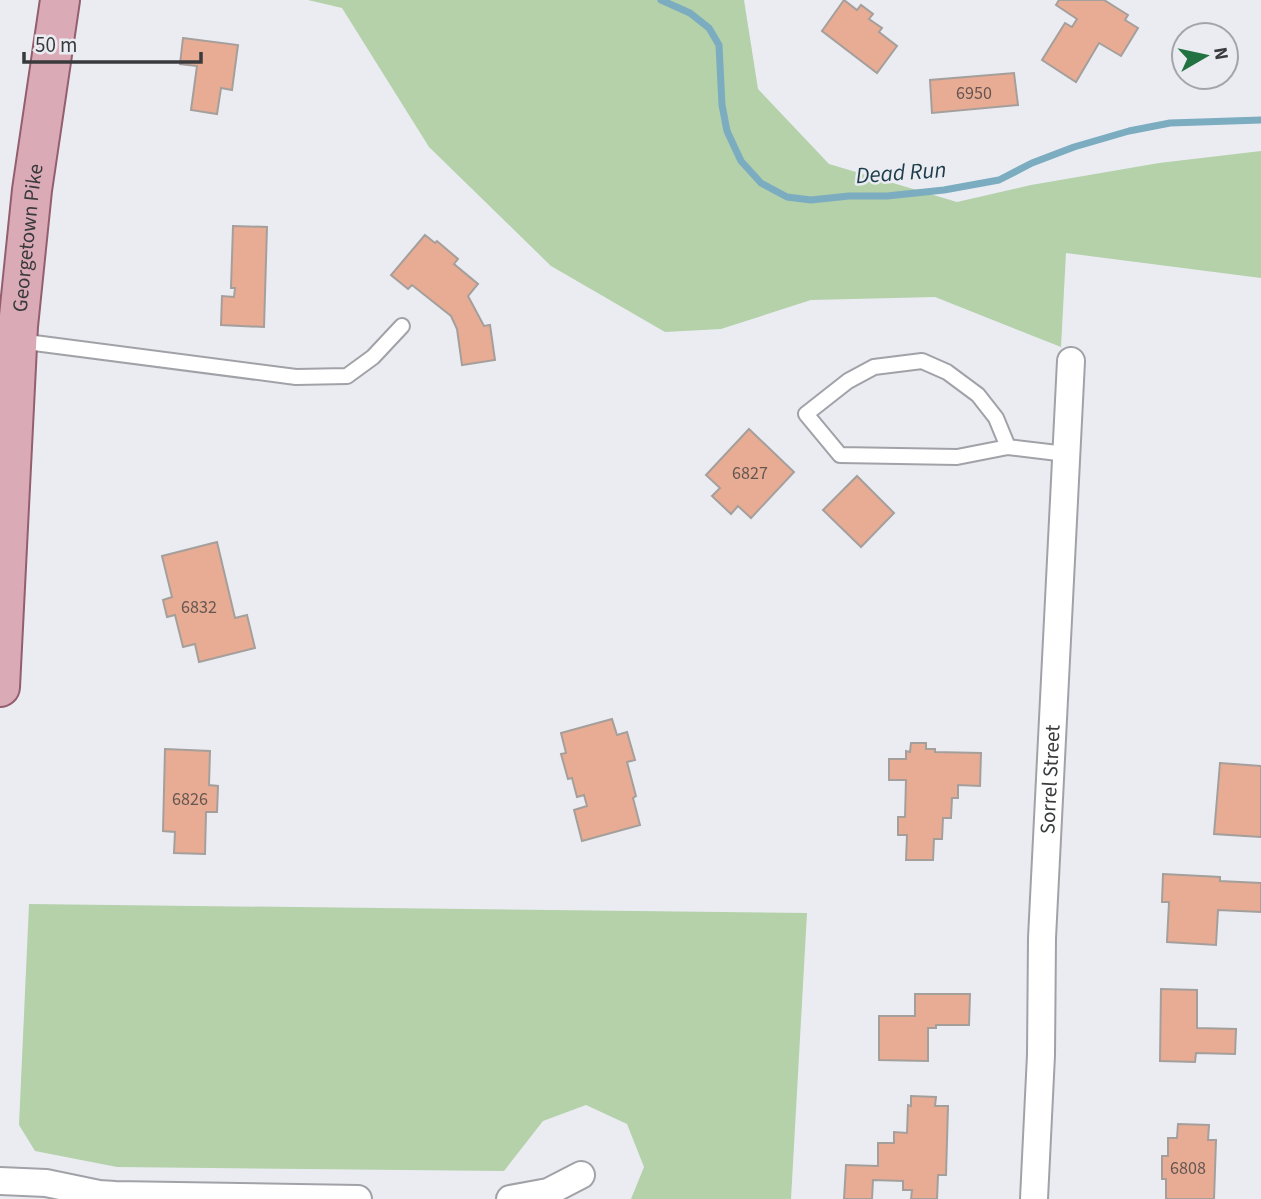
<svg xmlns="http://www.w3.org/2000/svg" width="1261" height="1199" viewBox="0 0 1261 1199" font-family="'Source Sans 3',sans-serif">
	<rect width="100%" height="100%" fill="#eaecf2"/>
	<g fill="#b4d1aa">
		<path d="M308 0H744L758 89 829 164 957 202 1031 185 1159 163 1261 151V278L1066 253 1061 347 935 297 811 300 721 329 665 332 551 266 429 147 342 8Z"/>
		<path d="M29 904 807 913 791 1199H631L644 1167 627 1124 586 1105 543 1121 504 1171 117 1167 35 1151 19 1125Z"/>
	</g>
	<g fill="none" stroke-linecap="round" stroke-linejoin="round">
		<path stroke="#7cacc0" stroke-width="7" d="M661 0 690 13 709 28 719 45 722 105 727 131 741 161 761 183 787 197 811 200 849 196H887L944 190 999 180 1032 163 1074 147 1129 131 1170 123 1261 120"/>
	</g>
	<g fill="#e8ac94" stroke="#a59f9c" stroke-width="2">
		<path d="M844 0 857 10 861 5 873 14 869 19 882 28 879 32 897 46 877 73 822 31Z"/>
		<path d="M1059 0H1104L1128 15 1125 20 1138 28 1121 56 1099 43 1076 82 1042 60 1065 23 1072 27 1077 19 1056 5Z"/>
		<path d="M183 38 238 45 232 90 221 88 217 114 191 110 197 66 180 64Z"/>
		<path d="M1014 73 1018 105 932 113 930 80Z"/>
		<path d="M233 226 267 227 264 327 221 325 222 296 234 297 235 288H231Z"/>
		<path d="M425 235 435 243 437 241 458 259 454 264 478 284 468 296 484 326 490 325 495 360 462 365 457 329 451 316 412 285 408 289 391 275Z"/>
		<path d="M749 429 794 472 751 518 738 506 731 514 712 496 720 488 706 475Z"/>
		<path d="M857 476 894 513 861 547 823 510Z"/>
		<path d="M217 542 235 618 247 615 255 648 199 662 195 644 183 647 175 615 167 617 163 600 172 597 162 556Z"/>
		<path d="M612 719 617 735 627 732 635 760 627 762 636 796 633 798 640 825 582 841 574 810 587 806 584 795 577 797 572 778 568 779 561 754 566 753 561 733Z"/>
		<path d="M911 743H926V749H935V752L981 753 980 786 958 785V798H952L951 818H943L942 839H934L933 860H906L907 835H898V817H905L906 780H889V759H906V751L910 752Z"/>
		<path d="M165 749 210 751 209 785 218 786 217 812H206L205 854 174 853 175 832 163 831Z"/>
		<path d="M1220 763 1261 766V837L1214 834Z"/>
		<path d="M1163 874 1220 877V881L1261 883V912L1218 910 1216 945 1167 942 1169 902H1162Z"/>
		<path d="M1161 989 1197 990V1028L1236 1029 1235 1054 1196 1053 1195 1062 1160 1061Z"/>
		<path d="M915 994H970L969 1025H936V1028H928V1061L879 1060V1016H915Z"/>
		<path d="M911 1096 936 1097 935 1106H948L946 1175H938L937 1199H911L912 1190H903V1181L873 1180 872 1199H844L846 1165 878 1166V1143H894V1132L907 1133 908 1105 911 1106Z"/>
		<path d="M1178 1124 1209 1125 1208 1140H1216L1214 1199H1166V1179H1162V1156H1168V1138H1177Z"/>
	</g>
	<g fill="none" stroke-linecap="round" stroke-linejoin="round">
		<defs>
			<g id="service">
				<path d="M19 341 296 377 347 376 373 357 402 326"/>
				<path d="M1008 447 957 457 840 455 806 414 848 381 874 367 922 361 947 372 978 395 996 418 1008 447 1066 454"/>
			</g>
			<g id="minor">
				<path d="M0 1181 46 1183 99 1194 115 1195 358 1199"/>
				<path d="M510 1199 548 1192 581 1175"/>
				<path id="s1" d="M1034 1199 1041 1055 1042 938 1071 361"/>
			</g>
			<g id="primary">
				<path id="s2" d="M0 687 18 326 32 190 60 0"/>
			</g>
		</defs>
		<use href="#service" stroke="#a1a2a8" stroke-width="18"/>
		<use href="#minor" stroke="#a1a2a8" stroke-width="30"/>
		<use href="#primary" stroke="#935e6d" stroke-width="42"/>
		<use href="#service" stroke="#fff" stroke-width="14"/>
		<use href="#minor" stroke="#fff" stroke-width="26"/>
		<use href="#primary" stroke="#dbaab7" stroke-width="38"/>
	</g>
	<g text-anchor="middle" stroke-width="5" stroke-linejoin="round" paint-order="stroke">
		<g font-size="18" fill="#655652">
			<text x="974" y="99">6950</text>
			<text x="750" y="479">6827</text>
			<text x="199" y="613">6832</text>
			<text x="190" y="805">6826</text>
			<text x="1188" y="1174">6808</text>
		</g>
		<g font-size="21" fill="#393a3c" stroke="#eaecf2">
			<text dy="7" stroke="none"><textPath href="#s2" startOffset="450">Georgetown Pike</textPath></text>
			<text dy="7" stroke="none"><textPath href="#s1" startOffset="420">Sorrel Street</textPath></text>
		</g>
		<g font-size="23" font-style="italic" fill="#1b3c48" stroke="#eaecf2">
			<text transform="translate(901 172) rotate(-4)" y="8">Dead Run</text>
		</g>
	</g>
	<g transform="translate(1205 56) rotate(81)"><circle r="33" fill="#eaecf2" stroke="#a3a5a9" stroke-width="2"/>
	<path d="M0-5L12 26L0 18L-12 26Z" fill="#227141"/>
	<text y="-10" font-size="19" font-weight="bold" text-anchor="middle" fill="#393a3c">N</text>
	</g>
	<path d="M24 52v10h177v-10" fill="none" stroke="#393a3c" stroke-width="3.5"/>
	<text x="35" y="52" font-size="21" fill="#393a3c" stroke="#eaecf2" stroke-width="5" paint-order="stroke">50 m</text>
</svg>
